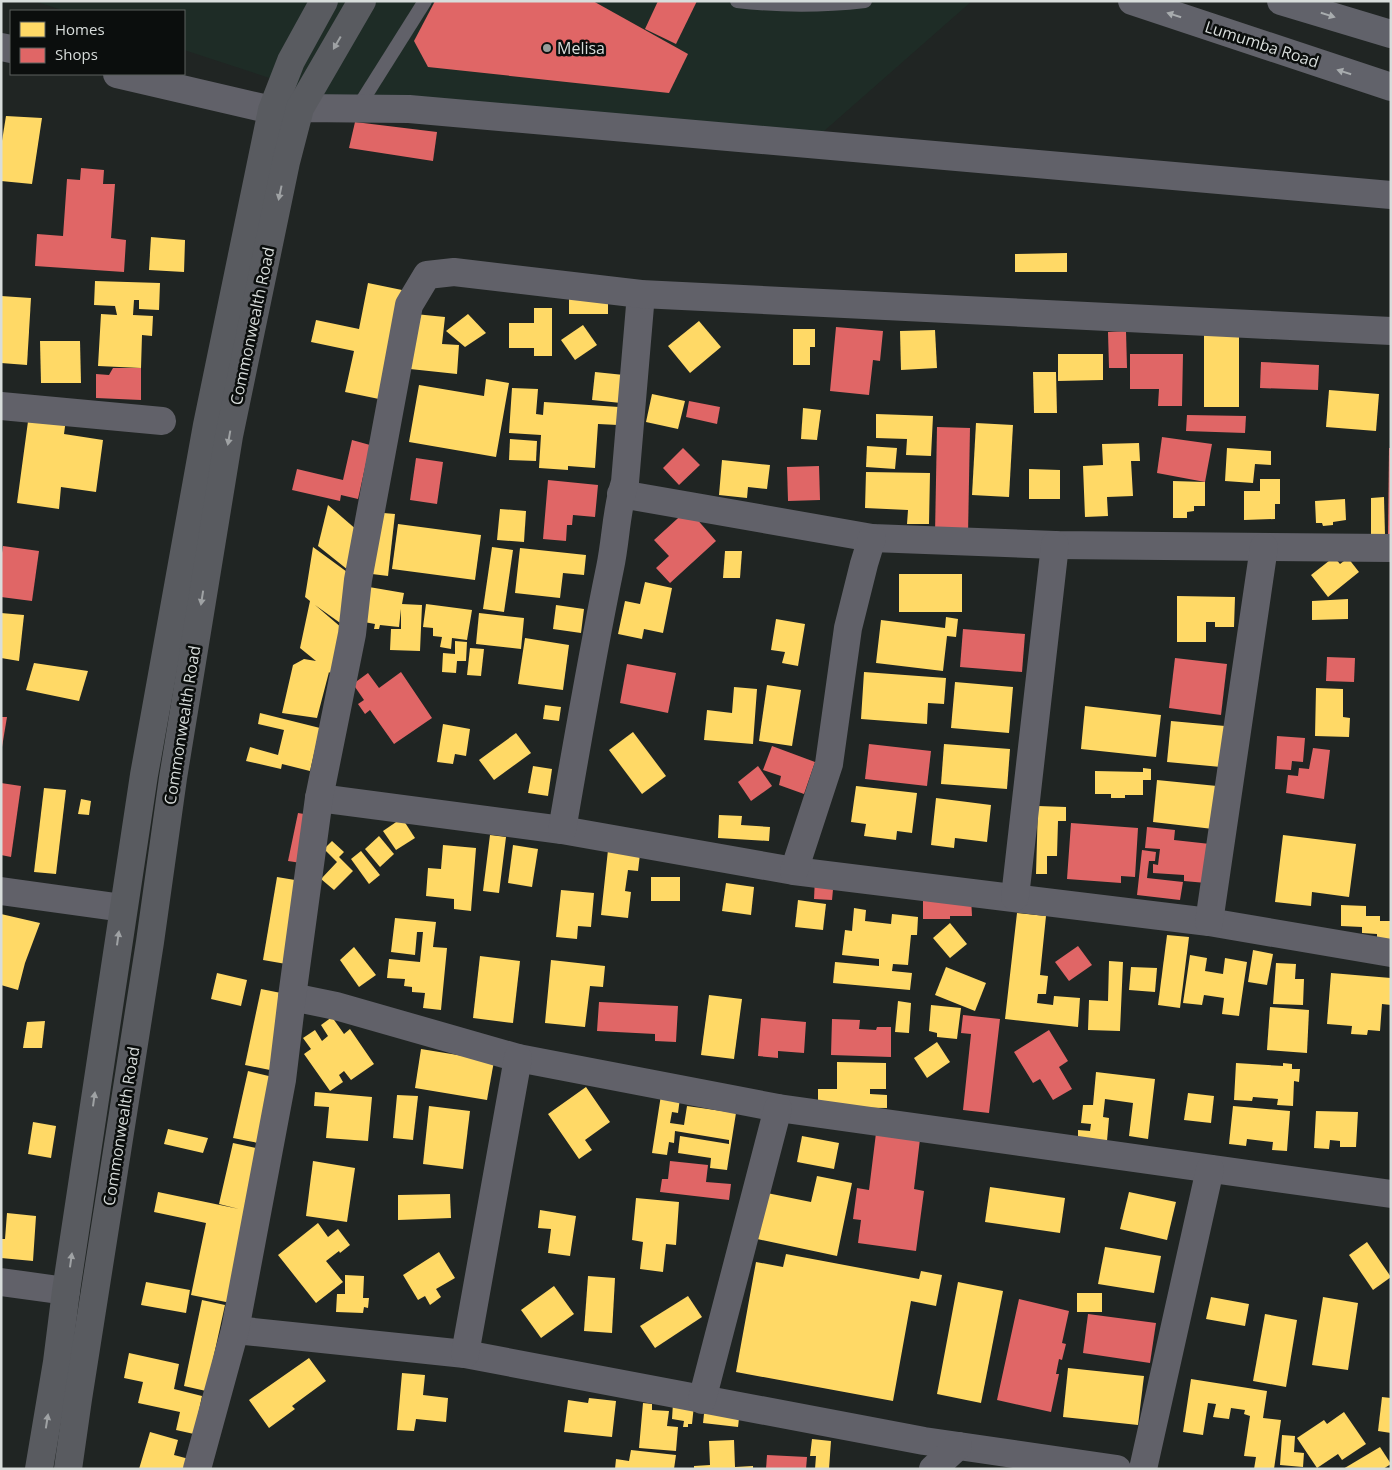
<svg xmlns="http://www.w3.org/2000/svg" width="1392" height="1470" viewBox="0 0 1392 1470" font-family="'Open Sans',sans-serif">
	<rect width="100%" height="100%" fill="#202523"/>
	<path fill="#1e2c26" d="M34 1H972L823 132 340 101 184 50V11H65Z"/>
	<g fill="#ffd966">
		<path d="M6 116 42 118 32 184 1 181V147Z"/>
		<path d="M151 237 185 240 184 272 149 270Z"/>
		<path d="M1067 253V272H1015V254Z"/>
		<path d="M95 281 160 283 159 310 139 309V300H134L133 315 153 316 152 336 142 335 141 368 98 366 101 314 117 315 115 306 94 305Z"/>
		<path d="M368 283 402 290 379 399 345 392 354 351 311 342 316 320 359 329Z"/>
		<rect x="569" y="295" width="39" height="19"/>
		<path d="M1 296 31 298 27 365 1 363Z"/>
		<path d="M534 308H552V356H534V348H509V323H534Z"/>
		<path d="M415 314 445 317 442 344 459 345 457 374 410 369Z"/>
		<path d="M468 314 486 333 465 347 446 331Z"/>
		<path d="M699 321 721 347 690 373 668 346Z"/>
		<path d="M583 325 597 345 575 360 561 340Z"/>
		<path d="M793 329H815V347H810V365H793Z"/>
		<path d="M935 330 937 368 901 370 900 331Z"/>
		<rect x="1204" y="335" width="35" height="72"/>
		<path d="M40 341H80L81 383H41Z"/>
		<path d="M1058 354H1103V380L1058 381Z"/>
		<path d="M595 372 624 375 621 403 592 400Z"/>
		<path d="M1033 372H1056L1057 413H1034Z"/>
		<path d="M486 379 509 383 496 457 409 442 419 385 484 396Z"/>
		<path d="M512 388 538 389 536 414 543 415 544 402 619 407 618 425 598 424 595 468 568 466V470L539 468 541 435 509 433Z"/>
		<path d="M1329 390 1379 394 1376 431 1326 427Z"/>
		<path d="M652 394 685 401 678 429 646 422Z"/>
		<path d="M803 408 821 410 817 440 801 439Z"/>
		<path d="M29 414 66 419 64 434 103 440 96 492 61 487 59 509 17 503Z"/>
		<path d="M876 414 933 416 931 456 906 455 907 439 876 438Z"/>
		<path d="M976 423 1013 425 1009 497 972 495Z"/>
		<path d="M510 439 537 441 536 461 509 460Z"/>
		<path d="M1139 443 1140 461H1131L1133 496 1107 497 1108 516 1085 517 1083 466 1103 465 1102 444Z"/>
		<path d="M867 446 897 448 895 469 866 467Z"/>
		<path d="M1227 448 1271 451V465L1255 464 1253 483 1225 481Z"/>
		<path d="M722 460 770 465 767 489 748 487 747 498 719 495Z"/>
		<path d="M1029 469 1060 470V499H1029Z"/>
		<path d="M866 472 930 473 929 524H907L908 510 865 508Z"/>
		<path d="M1260 479H1280V504H1275V519L1244 520V491H1260Z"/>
		<path d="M1173 481 1205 482V506H1194V511L1187 512V518H1173Z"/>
		<path d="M1384 497 1385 535 1371 536V498Z"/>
		<path d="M1345 499 1346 520 1333 522V525L1323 526 1322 523H1316L1315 501Z"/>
		<path d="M328 505 365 537 358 578 318 546Z"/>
		<path d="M500 509 526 511 524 542 497 540Z"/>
		<path d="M372 512 395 514 388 576 364 573Z"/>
		<path d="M398 524 481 535 475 580 392 569Z"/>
		<path d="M313 547 358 580 350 630 315 605 349 634 339 681 329 672 317 718 282 713 293 665 304 659 316 661 300 648 310 601 305 597Z"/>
		<path d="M492 547 513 550 504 612 483 609Z"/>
		<path d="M520 548 586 555 584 575 563 573 560 598 515 593Z"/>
		<path d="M725 551H742L740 578H723Z"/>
		<path d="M1334 557 1340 564 1348 558 1359 572 1328 597 1311 575Z"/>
		<rect x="899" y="574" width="63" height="38"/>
		<path d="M645 582 672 588 663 633 644 629 642 639 618 634 625 601 640 604Z"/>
		<path d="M369 587 404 593 402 604 422 605 420 651 390 650 391 629H401V609L399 627 380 625 379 629H374L375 624 364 622Z"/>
		<path d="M1177 596 1235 597 1234 627H1215V622H1206V642H1177Z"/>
		<path d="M1348 599V619L1312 620V601Z"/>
		<path d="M426 604 472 610 467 640 452 638 451 649 440 647 442 637 433 636V628L423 627Z"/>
		<path d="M556 605 584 609 581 633 553 629Z"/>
		<path d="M1 613 24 615 19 661 1 658Z"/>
		<path d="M479 613 524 618 521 649 476 644Z"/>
		<path d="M946 617 958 619 956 637 947 636 943 671 876 663 881 620 945 628Z"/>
		<path d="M776 619 805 624 798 666 782 663 785 652 771 650Z"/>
		<path d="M525 638 569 645 563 690 518 684Z"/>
		<path d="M455 641 467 642 466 661H457L456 673 442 672 443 653 455 654Z"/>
		<path d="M470 648 484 649 481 676 467 675Z"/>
		<path d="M34 663 88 671 79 701 26 690Z"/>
		<path d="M864 672 946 678 944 704 928 703 927 724 861 719Z"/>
		<path d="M955 682 1013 687 1009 733 951 728Z"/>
		<path d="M767 685 801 690 792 746 759 741Z"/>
		<path d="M734 687 757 689 753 744 704 740 707 710 732 713Z"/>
		<path d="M1316 688 1343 689V717L1350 718 1349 737 1315 736Z"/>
		<path d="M545 705 561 707 559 721 543 719Z"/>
		<path d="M1085 706 1161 715 1156 757 1081 749Z"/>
		<path d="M260 713 320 728 310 771 282 764 281 769 246 761 250 747 278 755 284 730 258 724Z"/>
		<path d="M1171 721 1225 726 1221 767 1167 762Z"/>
		<path d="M443 724 470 729 466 756 455 754 453 764 437 762Z"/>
		<path d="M633 732 666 776 642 794 609 750Z"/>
		<path d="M516 733 531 753 494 780 479 760Z"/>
		<path d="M944 744 1010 749 1007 789 941 784Z"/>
		<path d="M533 766 552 769 548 796 528 793Z"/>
		<path d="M1143 768 1151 769V780H1143V795H1125V798H1111V794H1095V771L1143 772Z"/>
		<path d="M1157 780 1217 786 1213 829 1153 822Z"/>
		<path d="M856 786 917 793 912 833 897 831 896 840 864 836 866 824 851 822Z"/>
		<path d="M44 788 66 790 56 874 34 872Z"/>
		<path d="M936 798 991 805 987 842 955 838 954 848 931 845Z"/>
		<path d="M81 799 91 801 89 815 78 814Z"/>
		<path d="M1038 806 1066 807V821H1058L1057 856H1047V874H1036Z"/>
		<path d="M719 815 742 816 741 825 770 827 769 841 718 838Z"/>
		<path d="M402 818 415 838 396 850 383 831Z"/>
		<path d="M490 835 506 837 499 893 483 891Z"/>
		<path d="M1283 835 1356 844 1349 897 1312 892 1311 906 1275 902Z"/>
		<path d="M379 836 394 854 380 867 365 849Z"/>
		<path d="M332 841 344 852 339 857 353 871 334 890 321 879 337 862 324 849Z"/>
		<path d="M443 845 476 848 471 911 454 909V899L426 896 428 868 441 869Z"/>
		<path d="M513 845 538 849 532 887 508 883Z"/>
		<path d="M608 850 640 854 638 871 628 870 625 891 631 892 628 918 601 915Z"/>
		<path d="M361 851 380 875 369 884 351 859Z"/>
		<path d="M277 877 301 881 286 964 263 960Z"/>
		<rect x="651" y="877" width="29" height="24"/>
		<path d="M726 883 754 887 751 915 722 911Z"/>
		<path d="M561 890 594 893 591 927 578 926 577 939 556 937Z"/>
		<path d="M798 900 826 904 823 930 795 927Z"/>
		<path d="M1341 905 1366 906V916H1380V921H1391V943L1377 942V934L1362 933V927L1341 926Z"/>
		<path d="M854 908 866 910 865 921 891 924 892 914 918 917 917 935H911L908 965 893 964 892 971 912 973 910 990 833 983 835 962 879 966V959L842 955 845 930 852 931Z"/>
		<path d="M1017 913 1046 916 1040 975 1048 976 1046 994H1038L1037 1003 1053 1005 1054 996 1080 998 1078 1027 1005 1019Z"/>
		<path d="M1 914 40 923 25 963 18 990 1 985Z"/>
		<path d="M395 918 436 922 433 947 447 948 441 1010 423 1008 425 993 412 992V987L404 986 405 979 387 978 389 959 420 962 423 932H417L415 955 391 952Z"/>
		<path d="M950 923 967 944 950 958 933 938Z"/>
		<path d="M1167 935 1189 937 1180 1008 1158 1005Z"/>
		<path d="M354 947 376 975 359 987 340 960Z"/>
		<path d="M1253 950 1273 954 1267 985 1248 982Z"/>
		<path d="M1190 955 1207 958 1205 971 1223 974 1225 958 1247 962 1239 1016 1222 1014 1224 998 1204 995 1202 1005 1183 1003Z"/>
		<path d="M480 956 520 961 513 1023 473 1018Z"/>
		<path d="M551 960 605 966 603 987 590 986 585 1027 545 1023Z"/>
		<path d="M1109 961 1123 962 1120 1031 1088 1030 1089 1000 1108 1001Z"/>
		<path d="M1276 963 1296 964 1295 979H1304L1303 1005 1273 1004Z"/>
		<path d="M946 967 986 983 975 1011 935 995Z"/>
		<path d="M1131 967 1157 968 1155 992 1129 990Z"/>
		<path d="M217 973 247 980 241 1006 211 999Z"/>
		<path d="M1331 973 1391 978V1005L1382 1004 1380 1031 1368 1030 1367 1035 1351 1034 1352 1026 1327 1024Z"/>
		<path d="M261 989 286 994 270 1070 245 1065Z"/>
		<path d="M709 995 742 999 734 1059 701 1055Z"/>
		<path d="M898 1001 911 1003 909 1033 895 1032Z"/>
		<path d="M931 1005 961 1008 957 1039 937 1037V1033L929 1031Z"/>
		<path d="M1270 1007 1309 1010 1307 1053 1267 1050Z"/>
		<path d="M332 1017 344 1034 350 1029 374 1064 351 1080 344 1071 339 1075 343 1082 330 1091 304 1054 311 1049 303 1038 315 1030 322 1041 328 1036 321 1025Z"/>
		<path d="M45 1021 42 1048H23L27 1022Z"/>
		<path d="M937 1042 950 1062 927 1078 914 1058Z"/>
		<path d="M421 1049 494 1061 487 1100 415 1088Z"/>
		<path d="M837 1062 886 1063V1089H870V1094L887 1095V1108L818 1107V1089H837Z"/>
		<path d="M1236 1063 1283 1066V1063L1292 1064V1069H1300L1299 1082 1294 1081 1293 1106 1277 1105 1278 1099 1253 1097 1252 1101 1234 1100Z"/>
		<path d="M248 1071 277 1078 263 1144 233 1138Z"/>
		<path d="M1096 1072 1155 1079 1148 1139 1129 1136 1133 1103 1105 1099 1103 1117 1109 1118 1107 1141 1078 1138V1130L1090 1131 1091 1124 1081 1123 1083 1105H1093Z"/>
		<path d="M586 1087 610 1122 585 1140 592 1150 579 1159 548 1114Z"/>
		<path d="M315 1092 372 1097 368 1141 326 1138 329 1107 314 1106Z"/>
		<path d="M1188 1093 1214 1096 1211 1123 1184 1120Z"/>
		<path d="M397 1095 418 1096 413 1140 393 1138Z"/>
		<path d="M661 1095 680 1098 678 1113 672 1112 670 1123 684 1125 687 1106 736 1113 727 1170 710 1168 711 1158 678 1153 680 1136 729 1144V1140L675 1131 674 1143 669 1142 667 1155 652 1153Z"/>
		<path d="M429 1106 470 1111 463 1169 423 1164Z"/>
		<path d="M1233 1106 1290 1111 1287 1151 1272 1150 1273 1142 1247 1139 1246 1146 1229 1144Z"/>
		<path d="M1316 1111 1358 1112 1356 1147H1340V1141L1330 1140 1329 1149 1314 1148Z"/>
		<path d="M33 1122 56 1126 51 1158 28 1154Z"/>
		<path d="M168 1129 208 1138 203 1153 164 1144Z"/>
		<path d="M802 1136 839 1143 834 1169 797 1162Z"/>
		<path d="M233 1143 261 1149 231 1303 191 1295 206 1223 154 1212 158 1192 239 1209 219 1204Z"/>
		<path d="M313 1161 355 1168 347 1222 306 1216Z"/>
		<path d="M817 1176 852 1183 837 1256 757 1239 767 1193 811 1202Z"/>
		<path d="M990 1187 1065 1198 1060 1233 985 1222Z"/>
		<path d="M1129 1192 1176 1202 1167 1240 1120 1229Z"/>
		<path d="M450 1194 451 1218 398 1220V1195Z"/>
		<path d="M636 1198 679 1202 676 1245 666 1244 663 1272 640 1269 643 1242 632 1240Z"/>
		<path d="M540 1210 576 1216 570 1256 548 1253 551 1229 538 1228Z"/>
		<path d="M7 1213 36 1216 33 1261 1 1258V1239H5Z"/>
		<path d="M318 1223 328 1237 338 1229 350 1245 340 1253 339 1251 326 1261 343 1282 316 1303 278 1255Z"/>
		<path d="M1367 1242 1391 1277 1373 1290 1349 1255Z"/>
		<path d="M1105 1247 1161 1256 1154 1293 1098 1284Z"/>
		<path d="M439 1252 455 1278 436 1289 441 1297 430 1305 425 1296 418 1300 403 1275Z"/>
		<path d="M786 1254 919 1279 921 1271 942 1275 936 1306 911 1301 893 1401 736 1372 756 1262 783 1267Z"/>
		<path d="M345 1275 364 1276 363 1298H369L368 1308 364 1307 363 1313 336 1312 337 1294H345Z"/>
		<path d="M588 1276 615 1278 612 1333 584 1331Z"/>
		<path d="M146 1282 190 1290 186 1313 141 1305Z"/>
		<path d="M958 1282 1003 1291 981 1403 937 1394Z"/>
		<path d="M554 1286 574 1314 541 1338 521 1310Z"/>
		<rect x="1077" y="1293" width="25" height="19"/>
		<path d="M688 1296 702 1317 655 1348 640 1326Z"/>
		<path d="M1211 1297 1249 1304 1245 1326 1206 1319Z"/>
		<path d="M1323 1297 1358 1303 1348 1370 1312 1365Z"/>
		<path d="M202 1300 225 1305 206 1391 184 1386Z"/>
		<path d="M1265 1314 1297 1320 1286 1387 1253 1381Z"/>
		<path d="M129 1353 179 1364 174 1389 202 1396 194 1434 176 1430 180 1412 138 1403 143 1382 124 1378Z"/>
		<path d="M309 1358 326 1381 292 1406 295 1409 269 1428 249 1400Z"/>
		<path d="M1068 1368 1144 1376 1138 1425 1063 1417Z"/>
		<path d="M402 1373 425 1375 423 1395 448 1398 446 1422 416 1419 414 1431 397 1430Z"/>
		<path d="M1191 1379 1267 1391 1263 1418 1281 1420 1274 1469H1254L1256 1457 1244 1456 1250 1416 1244 1414 1245 1410 1231 1408 1229 1419 1213 1417 1216 1404 1208 1403 1203 1435 1183 1432Z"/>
		<path d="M1382 1397 1391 1398V1433L1378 1431Z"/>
		<path d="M589 1398 616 1401 612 1437 564 1432 568 1400 588 1403Z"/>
		<path d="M643 1403 652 1404V1410L669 1411 667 1426 678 1427 676 1451 639 1448Z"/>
		<path d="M673 1403 694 1405 692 1424H688V1427H683L684 1421 672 1419Z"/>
		<path d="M705 1405 740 1410 738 1427 703 1423Z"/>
		<path d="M1344 1412 1366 1444 1342 1460 1338 1454 1317 1468 1297 1438 1324 1420 1327 1424Z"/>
		<path d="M150 1432 178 1440 174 1455 189 1459 186 1469H139Z"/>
		<path d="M1282 1435 1295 1436 1294 1452 1304 1453 1303 1467 1280 1465Z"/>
		<path d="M812 1439 831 1441 829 1469H815L816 1456H810Z"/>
		<path d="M734 1440 735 1467 753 1466V1469H694V1466L710 1465 709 1441Z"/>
		<path d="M1380 1447 1391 1464 1383 1469H1343Z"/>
		<path d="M631 1450 676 1455 674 1469H615L616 1459 629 1461Z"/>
	</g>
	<g fill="#e06666">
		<path d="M435 1H593L688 54 669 93 428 67 414 41Z"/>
		<path d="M658 1H697L676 44 645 29Z"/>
		<path d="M355 122 437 132 433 161 349 148Z"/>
		<path d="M81 168 104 170 103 184H115L111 238 126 240 124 272 35 266 37 234 63 236 67 179 80 180Z"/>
		<path d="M836 327 883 331 880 361 873 360 869 395 830 391Z"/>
		<path d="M1126 331 1127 368H1109L1108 332Z"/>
		<path d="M1130 354H1183L1182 406H1158L1159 389H1130Z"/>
		<path d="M1261 362 1319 365 1318 390 1260 388Z"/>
		<path d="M113 368H141V400L96 398V374L109 375Z"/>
		<path d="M689 401 720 407 717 424 686 417Z"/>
		<path d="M1187 415 1246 416 1245 433 1186 431Z"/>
		<path d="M937 427 970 428 968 535 935 534Z"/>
		<path d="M1162 437 1212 444 1205 482 1157 473Z"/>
		<path d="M352 440 370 445 358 499 341 495 340 501 292 490 297 469 343 480Z"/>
		<path d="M683 448 700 465 679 485 663 468Z"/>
		<path d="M1389 448H1391V534H1388Z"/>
		<path d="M416 458 443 462 437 504 410 500Z"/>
		<path d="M819 466 820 500 788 501 787 467Z"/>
		<path d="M548 480 598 485 595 517 573 515 572 525H567L566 541 543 539Z"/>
		<path d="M688 509 716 541 670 583 656 568 669 556 654 540Z"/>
		<path d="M3 546 39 551 32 601 1 597V560Z"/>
		<path d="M963 629 1025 634 1022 672 960 667Z"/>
		<path d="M1327 657 1355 658 1354 682 1326 681Z"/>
		<path d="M1175 658 1227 664 1221 715 1169 708Z"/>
		<path d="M627 664 676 673 668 713 620 703Z"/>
		<path d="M401 672 432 718 394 744 370 710 365 714 358 704 364 700 353 684 368 673 379 688Z"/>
		<path d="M1 717H7L2 747H1Z"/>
		<path d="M1277 736 1305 738 1303 762 1292 761 1291 770 1275 769Z"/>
		<path d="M869 744 931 751 927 786 865 779Z"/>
		<path d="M772 746 815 762 804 794 779 785 781 776 763 770Z"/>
		<path d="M1313 748 1330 750 1324 799 1286 793 1288 775 1298 776 1299 768 1309 769Z"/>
		<path d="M758 766 772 786 751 801 738 782Z"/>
		<path d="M1 783 21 786 11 857 1 855Z"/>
		<path d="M298 813 310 815 301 863 288 861Z"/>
		<path d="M1071 823 1138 828 1135 877 1121 876V883L1067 879Z"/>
		<path d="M1147 827 1175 830 1174 840 1210 844 1206 883 1184 881V875L1153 873V864L1158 865 1160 849 1145 848Z"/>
		<path d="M1142 850 1156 852 1155 861H1149L1147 878 1183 882 1180 900 1137 895Z"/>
		<path d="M815 878 834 879 832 900 814 899Z"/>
		<path d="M923 893 971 897 972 916H950V919H923Z"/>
		<path d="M1078 946 1092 965 1069 981 1055 962Z"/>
		<path d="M599 1002 678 1006 676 1042 655 1041V1034L597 1031Z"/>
		<path d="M963 1015 1000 1019 989 1113 963 1110 971 1034 961 1033Z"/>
		<path d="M761 1018 806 1022 804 1053 778 1051V1058L758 1056Z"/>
		<path d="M832 1019 860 1020 859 1029 876 1030 877 1027H891V1057L831 1055Z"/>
		<path d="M1049 1030 1068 1061 1059 1067 1072 1089 1053 1100 1040 1079 1033 1083 1014 1052Z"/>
		<path d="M876 1133 920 1139 914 1189 924 1191 916 1251 858 1243 861 1220 853 1219 857 1188 869 1190Z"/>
		<path d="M670 1161 708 1165 706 1182 731 1184 729 1200 660 1192 662 1179H668Z"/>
		<path d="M1019 1299 1069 1311 1062 1343 1066 1344 1062 1360 1059 1359 1056 1374H1059L1051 1412 997 1400Z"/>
		<path d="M1088 1314 1156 1323 1150 1363 1083 1353Z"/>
		<path d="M767 1455 807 1457 806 1469H766Z"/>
	</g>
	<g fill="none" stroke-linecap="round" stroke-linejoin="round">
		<g stroke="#616169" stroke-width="14">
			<path d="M737 1C780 6 822 6 865 1"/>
			<path d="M357 109 425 1"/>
		</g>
		<g stroke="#616169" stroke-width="28">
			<path d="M1 47 11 49"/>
			<path d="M117 74 272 110 300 108 409 109 1391 195"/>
			<path d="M1 406 162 421"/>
			<path d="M621 494 872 538 1055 545 1391 548"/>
			<path d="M319 798 562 830 794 871 1209 922 1391 953"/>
			<path d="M562 830C577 743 592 655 610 568 616 540 616 510 625 482L641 294"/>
			<path d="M794 871 829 764 848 628 864 564 872 538"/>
			<path d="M1 891 123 908"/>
			<path d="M1015 897 1055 545"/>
			<path d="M1209 922 1264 547"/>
			<path d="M292 997 336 1006 518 1058 778 1108 1391 1194"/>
			<path d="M1 1282 66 1291"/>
			<path d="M235 1330 465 1354 924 1441 1117 1469"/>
			<path d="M465 1354 518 1058"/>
			<path d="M702 1400 778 1108"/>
			<path d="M197 1469 235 1330 282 1080 292 997 319 798 352 634 358 580 409 305 427 275 454 272 641 294 1391 331"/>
			<path d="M933 1469 958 1446"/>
			<path d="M1143 1469 1210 1169"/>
		</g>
		<g stroke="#595b60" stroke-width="28">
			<path d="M39 1469 57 1362 66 1291 144 775 207 425 272 110 291 61 324 1"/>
			<path d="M68 1469 78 1399 150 942 173 778 229 436 286 162 300 108 362 1"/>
		</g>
		<g stroke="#61626a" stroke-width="28">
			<path d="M1132 1 1391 87"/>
			<path d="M1281 1 1391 34"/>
		</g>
	</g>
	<defs><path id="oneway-solid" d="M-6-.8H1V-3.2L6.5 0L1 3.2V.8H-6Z" transform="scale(1.25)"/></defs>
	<g fill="#a8acae">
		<use href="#oneway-solid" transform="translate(1174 15) rotate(-162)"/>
		<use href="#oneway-solid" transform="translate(1328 15) rotate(17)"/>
		<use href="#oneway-solid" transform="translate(1344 72) rotate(-162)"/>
	</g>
	<g fill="#9fa2a4">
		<use href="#oneway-solid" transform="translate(337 43) rotate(120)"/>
		<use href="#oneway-solid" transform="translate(280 193) rotate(102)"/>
		<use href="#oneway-solid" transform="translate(229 438) rotate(100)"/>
		<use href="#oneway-solid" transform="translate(202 598) rotate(99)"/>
		<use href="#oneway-solid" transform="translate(118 938) rotate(-82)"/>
		<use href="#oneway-solid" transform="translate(94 1099) rotate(-82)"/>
		<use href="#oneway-solid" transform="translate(71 1260) rotate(-82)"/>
		<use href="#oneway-solid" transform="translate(47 1421) rotate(-81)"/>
	</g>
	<circle fill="#989d9b" stroke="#0b0e0d" stroke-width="2" cx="547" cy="48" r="5"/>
	<g text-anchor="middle" stroke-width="5" stroke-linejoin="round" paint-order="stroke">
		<g font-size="16" fill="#d8dddb" stroke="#0b0e0d">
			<text transform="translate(1262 44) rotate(18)" y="6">Lumumba Road</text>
			<text transform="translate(252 326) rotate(-78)" y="6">Commonwealth Road</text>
			<text transform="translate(182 725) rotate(-81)" y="6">Commonwealth Road</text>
			<text transform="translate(121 1126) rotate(-81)" y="6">Commonwealth Road</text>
		</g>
		<g font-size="16" fill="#d8dddb" stroke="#0b0e0d" text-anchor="start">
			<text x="557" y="54">Melisa</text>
		</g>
	</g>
	<rect width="1392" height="1470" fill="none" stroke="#d8dddb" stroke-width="5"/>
	<rect x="10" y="10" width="175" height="65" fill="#0b0e0d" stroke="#5d615f"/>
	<rect x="20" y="22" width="25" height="15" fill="#ffd966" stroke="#5d615f"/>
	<text x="55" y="35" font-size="15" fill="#d8dddb">Homes</text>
	<rect x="20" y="48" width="25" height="15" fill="#e06666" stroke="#5d615f"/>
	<text x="55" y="60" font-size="15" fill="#d8dddb">Shops</text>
</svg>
